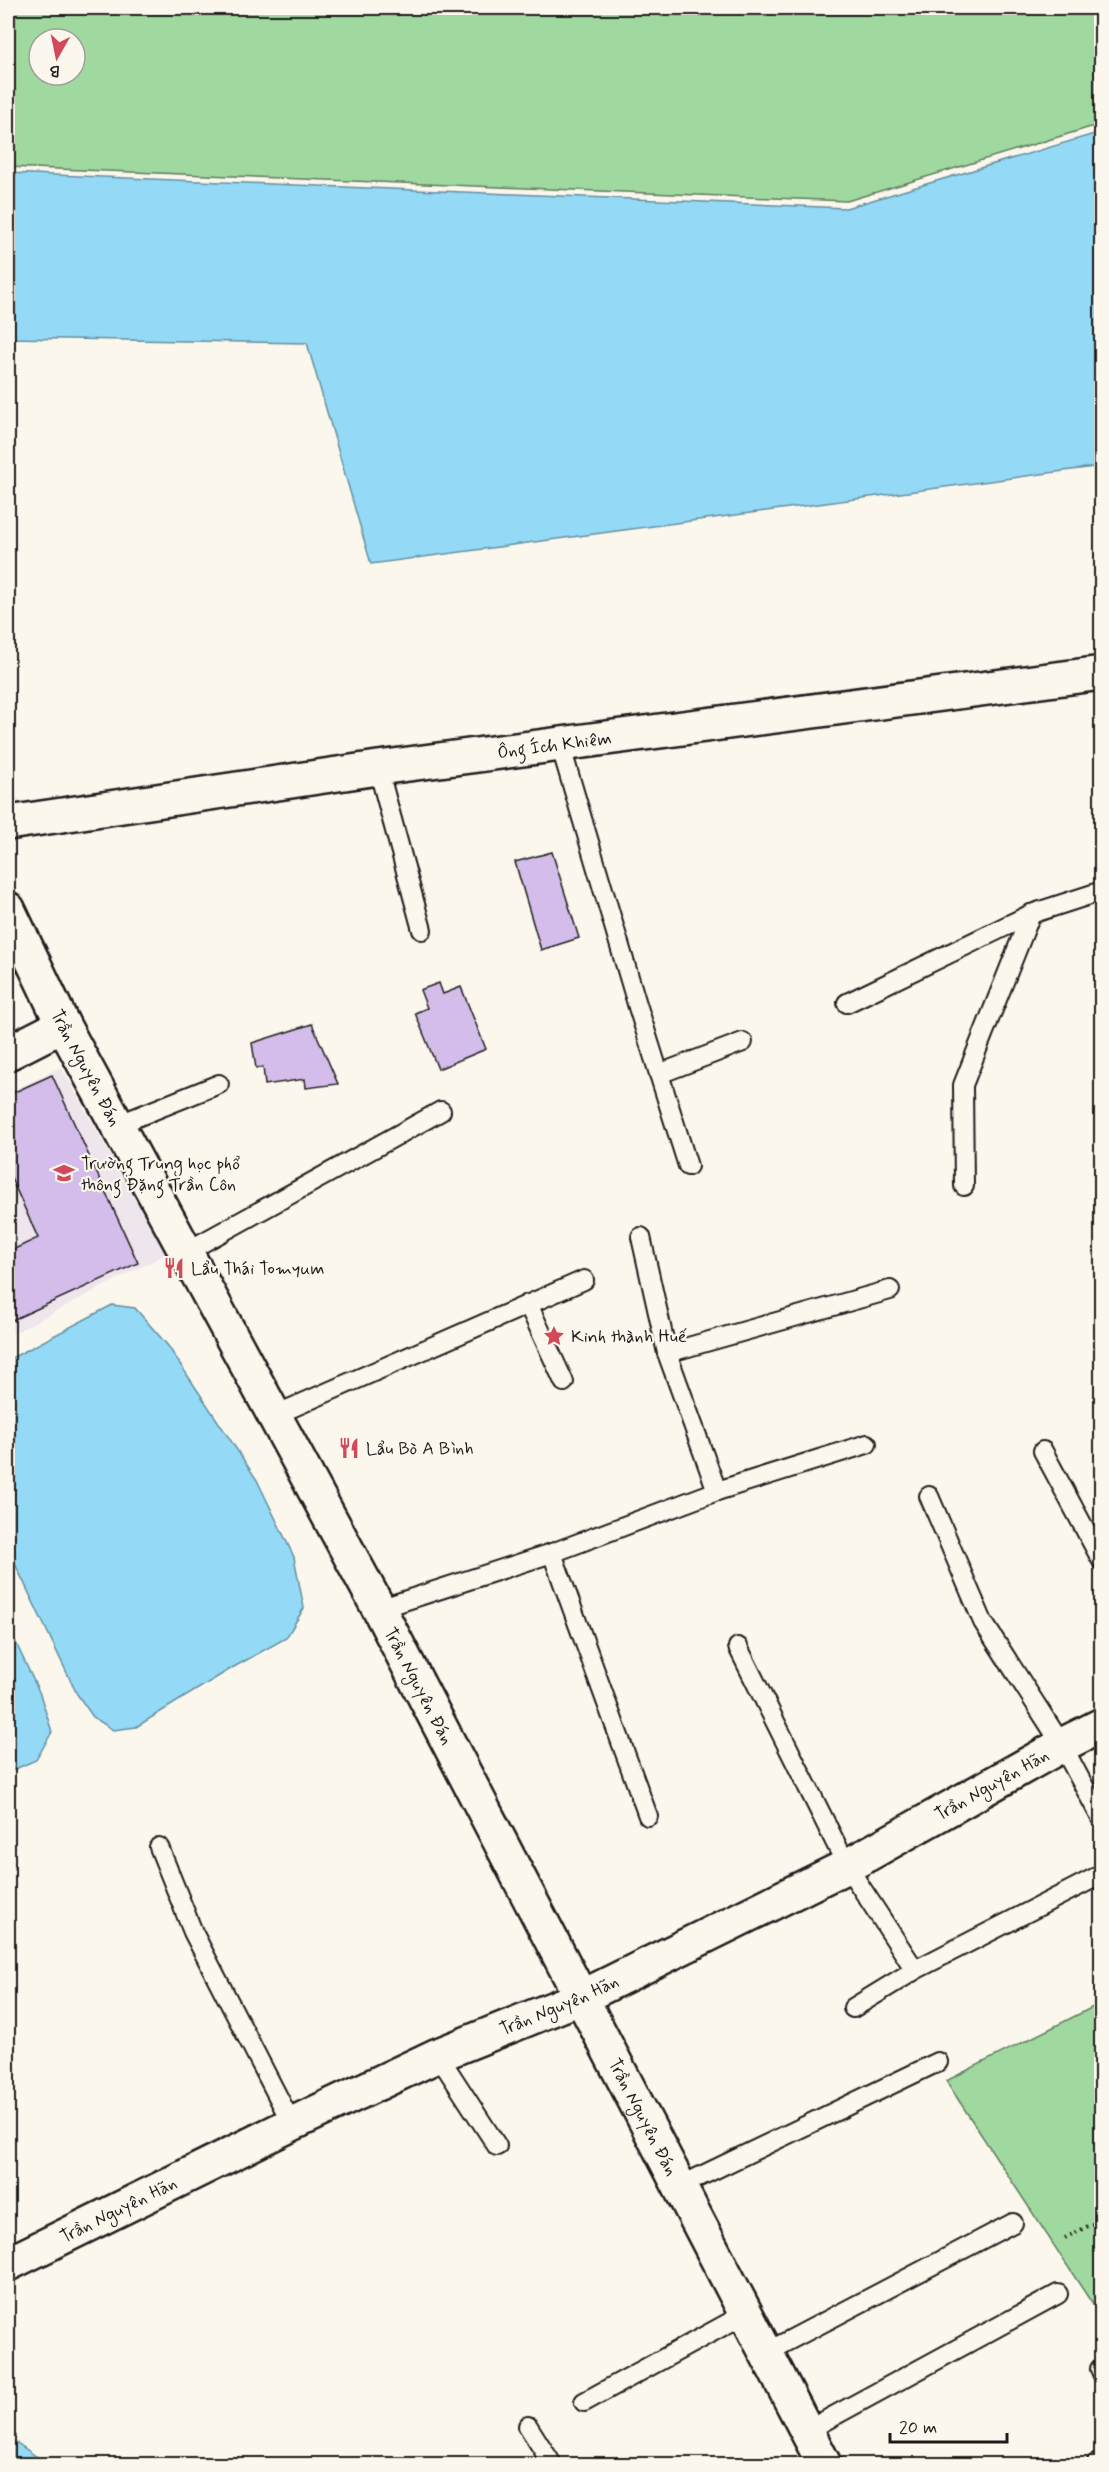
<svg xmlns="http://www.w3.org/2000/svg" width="1109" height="2472" viewBox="0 0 1109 2472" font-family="Mynerve,sans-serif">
	<rect width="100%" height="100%" fill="#fbf7ec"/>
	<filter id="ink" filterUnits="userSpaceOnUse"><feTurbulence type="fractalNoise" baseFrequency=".0167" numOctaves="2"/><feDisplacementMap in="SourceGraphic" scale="12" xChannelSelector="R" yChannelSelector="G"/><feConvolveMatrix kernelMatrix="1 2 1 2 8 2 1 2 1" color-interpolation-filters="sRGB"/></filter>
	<g filter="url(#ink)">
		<path fill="#efe5ec" d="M61 1067 166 1254 8 1336V1093Z"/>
		<g fill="#9fd99f" stroke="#5e7a5e" stroke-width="1.5" fill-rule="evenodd">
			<path d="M8 8H1101V124L847 201 8 167ZM39 39H75V75H39Z"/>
			<path d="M1101 2003V2317L946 2081Z"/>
		</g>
		<g fill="#94daf6" stroke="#648e9f" stroke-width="1.5">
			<path d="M1101 132V466L371 564 307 343 8 338V173L846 208Z"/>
			<path d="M112 1305 135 1308 168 1346 257 1480 294 1557 304 1608 286 1638 232 1668 136 1727 113 1730 93 1717 77 1694 8 1549V1360Z"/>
			<path d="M8 1626 40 1694 52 1732 36 1760 8 1772Z"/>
			<path d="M8 2443H17L47 2464H8Z"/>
		</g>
		<g fill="#d4bceb" stroke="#1c1c1c" stroke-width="1.5">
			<path d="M552 852 579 938 541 950 515 862Z"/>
			<path d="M439 983 443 994 461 987 486 1049 438 1069 415 1013 427 1008 420 990Z"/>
			<path d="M312 1024 338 1084 306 1088 305 1079 265 1085 263 1067 256 1068 252 1043Z"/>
			<path d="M52 1075 138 1263 8 1322V1252L38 1238 8 1171V1095Z"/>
		</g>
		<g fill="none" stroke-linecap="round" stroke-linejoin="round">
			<defs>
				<g id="lane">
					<path d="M560 744 637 1004 688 1166"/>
					<path d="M378 768 422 930"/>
					<path d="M847 1003 1031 914 1102 891"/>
					<path d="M659 1074 743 1042"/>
					<path d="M117 1125 219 1084"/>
					<path d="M964 1186 963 1085 1031 914"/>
					<path d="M641 1237 667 1353 717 1491"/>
					<path d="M184 1253 441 1111"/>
					<path d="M528 1304 564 1382"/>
					<path d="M667 1353 890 1290"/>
					<path d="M273 1416 584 1280"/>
					<path d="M1043 1451 1102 1561"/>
					<path d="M929 1496 983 1622 1062 1745 1102 1820"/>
					<path d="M552 1553 648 1816"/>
					<path d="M379 1609 552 1553 717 1491 867 1444"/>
					<path d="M738 1647 847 1866 915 1970"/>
					<path d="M159 1847 193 1932 292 2124"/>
					<path d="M853 2008 915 1970 1102 1874"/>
					<path d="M438 2055 497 2146"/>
					<path d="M678 2187 938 2062"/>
					<path d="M765 2353 1013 2223"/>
					<path d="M1100 2369 1102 2373"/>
					<path d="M584 2402 745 2314"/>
					<path d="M528 2426 552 2464"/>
					<path d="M806 2431 1058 2294"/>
					<path d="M1096 2464 1102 2462"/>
				</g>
				<g id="street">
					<path id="s1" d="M8 909 63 1025 379 1609 824 2464"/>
					<path d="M8 1053 63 1025"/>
					<path id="s2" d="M8 2264 292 2124 438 2055 582 1997 847 1866 1062 1745 1102 1725"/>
				</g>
				<g id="secondary">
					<path id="s3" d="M8 823 378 768 1102 673"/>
				</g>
			</defs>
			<use href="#lane" stroke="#1c1c1c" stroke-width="22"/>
			<use href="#street" stroke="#1c1c1c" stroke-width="38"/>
			<use href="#secondary" stroke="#1c1c1c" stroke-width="38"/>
			<path stroke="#1c1c1c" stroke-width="4" stroke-dasharray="1.5 4.5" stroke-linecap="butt" d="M1065 2238 1102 2219"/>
			<use href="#lane" stroke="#fbf7ec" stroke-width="18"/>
			<use href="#street" stroke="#fbf7ec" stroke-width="33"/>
			<use href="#secondary" stroke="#fbf7ec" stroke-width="33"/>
		</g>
	</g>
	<defs>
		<symbol id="school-bare" viewBox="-9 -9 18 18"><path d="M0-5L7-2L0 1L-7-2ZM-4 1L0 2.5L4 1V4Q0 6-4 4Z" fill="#d1495b" stroke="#fbf7ec" stroke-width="2.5" paint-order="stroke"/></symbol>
		<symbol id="restaurant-bare" viewBox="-9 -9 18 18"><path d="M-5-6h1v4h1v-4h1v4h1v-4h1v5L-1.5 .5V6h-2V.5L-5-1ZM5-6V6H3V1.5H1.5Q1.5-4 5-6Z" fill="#d1495b" stroke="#fbf7ec" stroke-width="2.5" paint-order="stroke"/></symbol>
		<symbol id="sight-bare" viewBox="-9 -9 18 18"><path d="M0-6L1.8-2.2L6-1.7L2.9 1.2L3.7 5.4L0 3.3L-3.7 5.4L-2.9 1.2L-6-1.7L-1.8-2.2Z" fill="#d1495b" stroke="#fbf7ec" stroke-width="2.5" paint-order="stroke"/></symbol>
	</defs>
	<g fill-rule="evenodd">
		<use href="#school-bare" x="49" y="1158" width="30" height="30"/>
		<use href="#restaurant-bare" x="159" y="1253" width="30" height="30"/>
		<use href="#sight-bare" x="539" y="1321" width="30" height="30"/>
		<use href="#restaurant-bare" x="334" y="1433" width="30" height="30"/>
	</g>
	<g text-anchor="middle" stroke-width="4.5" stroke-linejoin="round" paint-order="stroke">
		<g font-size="18" fill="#1c1c1c" stroke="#fbf7ec">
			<text dy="6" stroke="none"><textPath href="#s3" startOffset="552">Ông Ích Khiêm</textPath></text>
			<text dy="6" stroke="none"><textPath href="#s1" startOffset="177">Trần Nguyên Đán</textPath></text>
			<text dy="6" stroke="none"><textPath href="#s1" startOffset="879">Trần Nguyên Đán</textPath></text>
			<text dy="6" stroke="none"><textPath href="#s2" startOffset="1095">Trần Nguyên Hãn</textPath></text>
			<text dy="6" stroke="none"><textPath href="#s2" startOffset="609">Trần Nguyên Hãn</textPath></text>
			<text dy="6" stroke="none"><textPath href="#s1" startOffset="1365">Trần Nguyên Đán</textPath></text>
			<text dy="6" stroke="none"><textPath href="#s2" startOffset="123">Trần Nguyên Hãn</textPath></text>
		</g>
		<g font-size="18" fill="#1c1c1c" stroke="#fbf7ec" text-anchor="start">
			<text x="81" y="1169">Trường Trung học phổ<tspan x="81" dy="21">thông Đặng Trần Côn</tspan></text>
			<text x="191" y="1274">Lẩu Thái Tomyum</text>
			<text x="571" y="1342">Kinh thành Huế</text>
			<text x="366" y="1454">Lẩu Bò A Bình</text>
		</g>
	</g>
	<rect width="1109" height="2472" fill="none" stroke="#fbf7ec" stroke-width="30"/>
	<rect x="15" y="15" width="1079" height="2442" fill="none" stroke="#1c1c1c" stroke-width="2" filter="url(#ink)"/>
	<g transform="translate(57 57) rotate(189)"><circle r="28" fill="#fbf7ec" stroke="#a29f99" stroke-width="1.5"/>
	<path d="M0-4.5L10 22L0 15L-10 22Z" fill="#d1495b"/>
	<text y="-9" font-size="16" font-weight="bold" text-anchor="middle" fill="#1c1c1c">B</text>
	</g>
	<path d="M890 2433v9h117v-9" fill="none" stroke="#1c1c1c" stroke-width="3"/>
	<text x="899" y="2433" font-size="18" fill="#1c1c1c" stroke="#fbf7ec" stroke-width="4.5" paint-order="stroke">20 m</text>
</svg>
